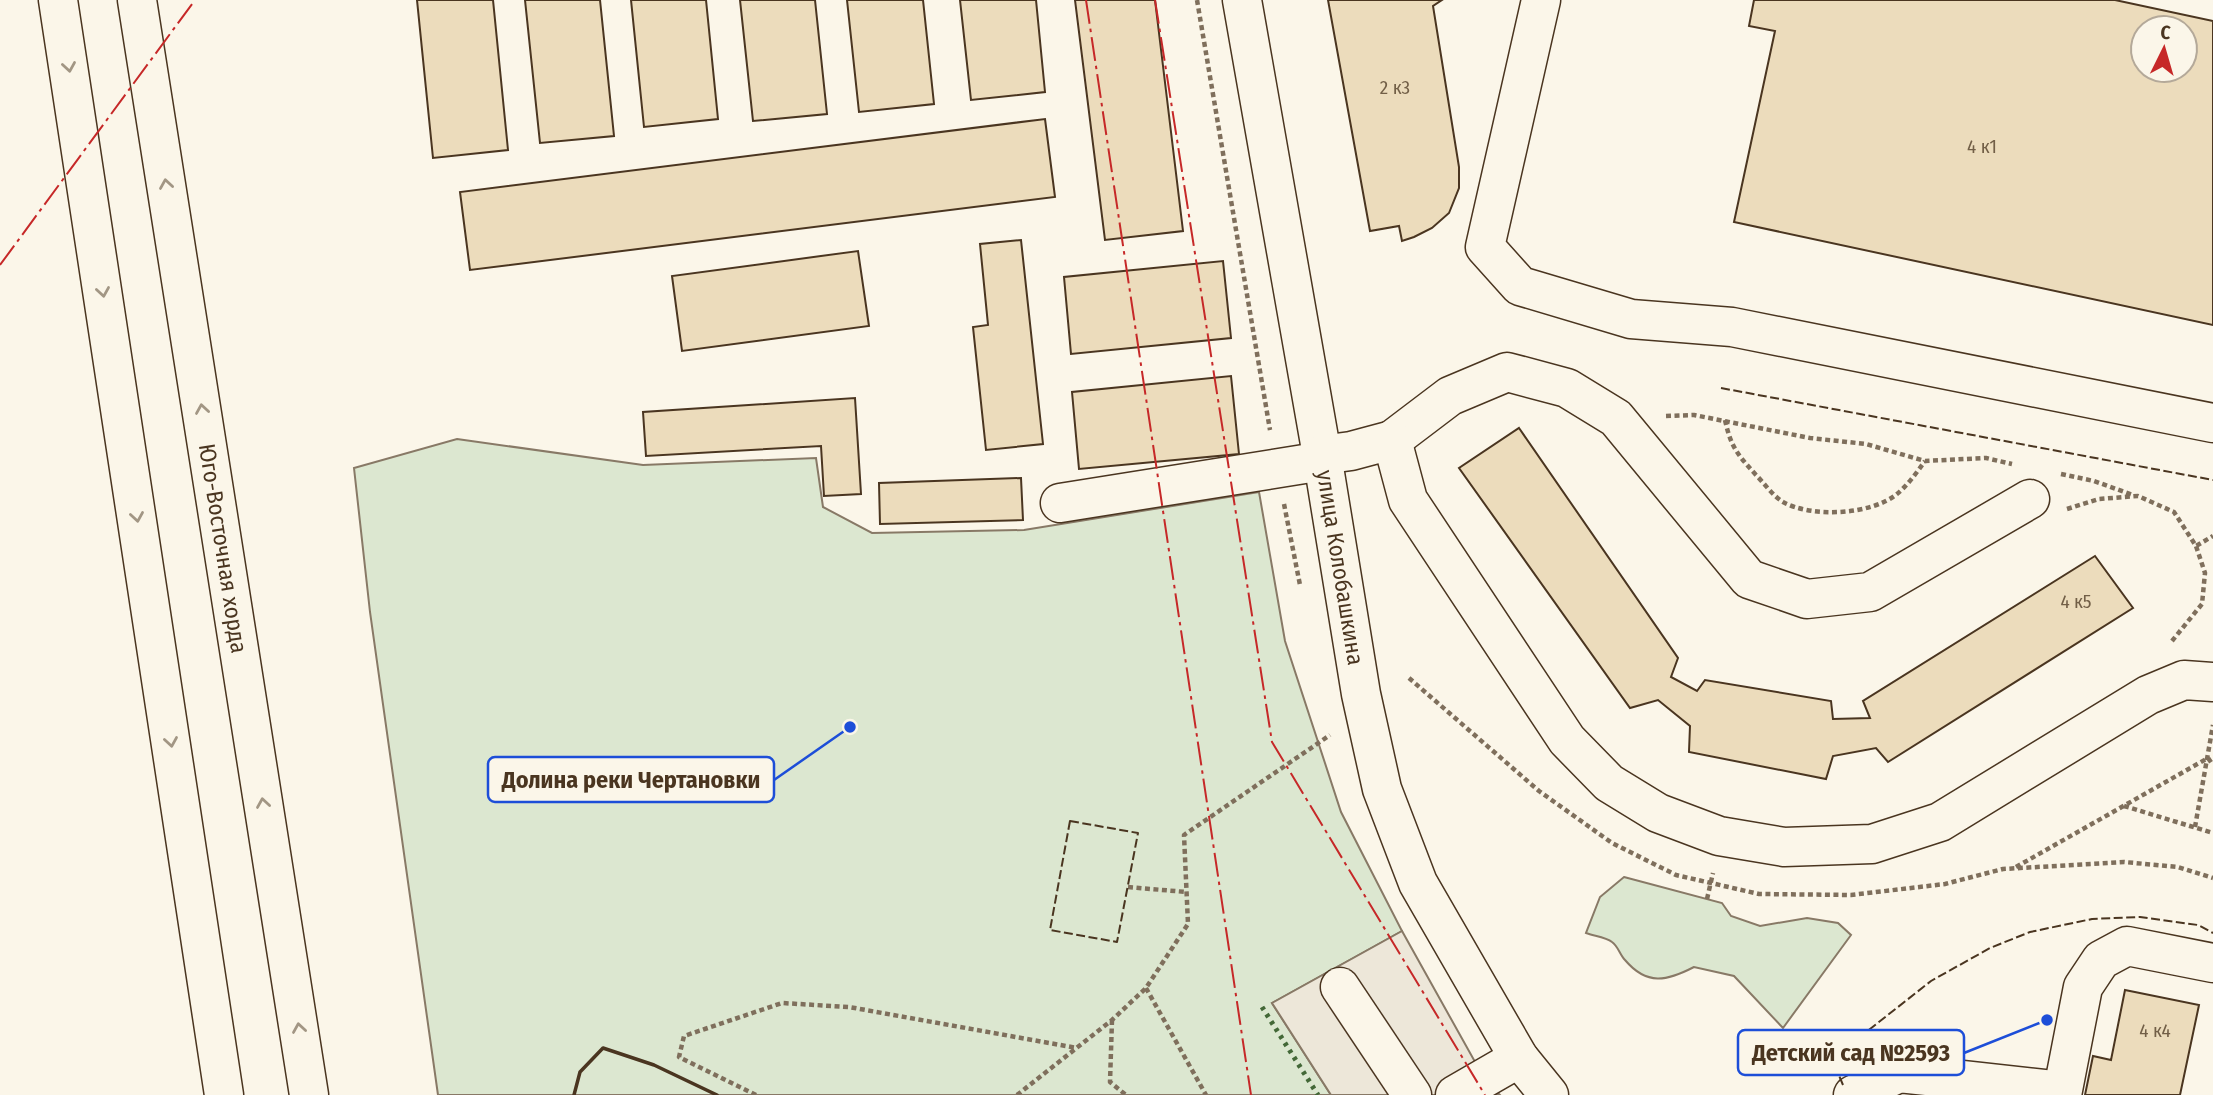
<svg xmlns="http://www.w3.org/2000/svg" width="2213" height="1095" viewBox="0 0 2213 1095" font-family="'Fira Sans Condensed',sans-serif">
	<rect width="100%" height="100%" fill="#fbf6e9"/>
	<g fill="#dce7d0" stroke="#887966" stroke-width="2">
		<path d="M457 439 643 465 816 458 823 507 872 533 1024 530 1259 492 1285 641 1341 812 1402 931 1272 1003 1331 1095H438L370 612 354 468Z"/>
		<path d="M1624 877 1722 903 1731 916 1760 926 1807 918 1838 923 1851 935 1783 1028 1734 976 1694 967C1667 981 1647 986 1625 960 1620 955 1618 946 1612 942 1606 937 1594 936 1586 933L1600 897Z"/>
	</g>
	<path fill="#ede7d9" stroke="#887966" stroke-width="2" d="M1402 931 1484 1078 1500 1095H1331L1272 1003Z"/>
	<g fill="#ecdcbc" stroke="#4a3520" stroke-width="2" fill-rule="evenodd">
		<path d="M417 0H493L508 150 433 158Z"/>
		<path d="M525 0H600L614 136 540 143Z"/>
		<path d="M631 0H706L718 119 644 127Z"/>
		<path d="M740 0H815L827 114 753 121Z"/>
		<path d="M847 0H923L934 104 859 112Z"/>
		<path d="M960 0H1036L1045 92 971 100Z"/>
		<path d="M1075 0H1155L1183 231 1105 240Z"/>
		<path d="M1328 0H1442L1433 6 1459 167V188L1449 213 1432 228 1414 237 1402 241 1399 226 1370 231Z"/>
		<path d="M1754 0H2115L2213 21V325L1734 222 1775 31 1749 26ZM2143 28H2185V70H2143Z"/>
		<path d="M1045 119 1055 197 470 270 460 192Z"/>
		<path d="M1021 240 1043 444 986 450 973 327 988 325 980 244Z"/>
		<path d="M858 251 869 326 682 351 672 276Z"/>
		<path d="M1223 261 1231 338 1071 354 1064 277Z"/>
		<path d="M1231 376 1239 454 1079 469 1072 392Z"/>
		<path d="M855 398 861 494 824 496 821 446 646 456 643 412Z"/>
		<path d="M1519 428 1678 658 1671 677 1697 691 1705 680 1831 701 1833 719 1870 718 1863 701 2095 556 2133 608 1888 762 1876 748 1833 756 1826 779 1689 752 1690 726 1658 700 1630 708 1459 468Z"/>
		<path d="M1021 478 1023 520 880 524 879 483Z"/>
		<path d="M2125 990 2199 1005 2180 1095H2085L2093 1056 2111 1060Z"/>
	</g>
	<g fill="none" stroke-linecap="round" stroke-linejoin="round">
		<defs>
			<g id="minor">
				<path id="s1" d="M1242 0 1323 461 1361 694 1382 789 1418 883 1519 1058 1549 1095"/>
				<path d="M1541 0 1485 247 1520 286 1631 319 1732 327 2213 423"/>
				<path d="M1392 440 1450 396 1507 372 1567 388 1616 418 1749 579 1807 599 1870 592 2030 499"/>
				<path d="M1321 455 1351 451 1392 440 1408 500 1567 740 1609 783 1658 813 1719 836 1784 847 1872 844 1940 822 2148 695 2184 680 2213 682"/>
				<path d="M1060 503 1323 461"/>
				<path d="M1340 987 1412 1095"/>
				<path d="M1455 1095 1519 1058"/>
				<path d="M1853 1095 1899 1073 2062 1091"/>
				<path d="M2062 1095 2083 987 2101 960 2127 946 2213 963"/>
			</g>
			<g id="major">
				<path d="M58 0 224 1095"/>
				<path id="s2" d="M137 0 309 1095"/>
			</g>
		</defs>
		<use href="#minor" stroke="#4a3520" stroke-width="41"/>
		<use href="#major" stroke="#4a3520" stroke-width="41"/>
		<g stroke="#7f6f5c" stroke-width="4.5" stroke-dasharray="5 3.5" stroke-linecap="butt">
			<path d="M1197 0 1270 430"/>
			<path d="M1666 416 1694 415 1810 438 1866 444 1925 461 1986 458 2012 464"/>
			<path d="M1725 420C1731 447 1737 454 1756 475 1764 483 1773 496 1783 502 1812 518 1871 515 1897 494 1908 485 1917 472 1925 461"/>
			<path d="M2061 474 2094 481 2133 495"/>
			<path d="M1284 504 1300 585"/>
			<path d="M2067 509 2099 499 2138 496 2174 512 2196 546 2213 536"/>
			<path d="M2172 641 2202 604 2205 573 2196 546"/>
			<path d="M1409 678 1539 791 1612 843 1676 875 1759 894 1851 895 1945 884 2003 869 2124 862 2178 867 2213 878"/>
			<path d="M2124 806 2213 833"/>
			<path d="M2195 827 2213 725"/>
			<path d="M2016 867 2208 758 2213 765"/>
			<path d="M1128 887 1186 892"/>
			<path d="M1707 899 1713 873"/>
			<path d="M1146 988 1206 1095"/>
			<path d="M1112 1020 1110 1082 1126 1095"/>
			<path d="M756 1095 679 1057 684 1036 782 1003 849 1007 1077 1048"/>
			<path d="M1017 1095 1112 1020 1146 988 1188 924 1184 835 1330 735"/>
		</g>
		<use href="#minor" stroke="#fbf6e9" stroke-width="38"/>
		<use href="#major" stroke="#fbf6e9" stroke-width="38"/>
		<path stroke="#436837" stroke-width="5" stroke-dasharray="3.5 5" stroke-linecap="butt" d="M1262 1007 1318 1095"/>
		<g stroke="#4a3520" stroke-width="2" stroke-dasharray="9 3.5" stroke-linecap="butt">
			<path d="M1721 388 2213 480"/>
			<path d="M1070 821 1138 833 1117 942 1050 930Z"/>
			<path d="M1843 1085 1832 1059 1931 981 1990 948 2030 932 2092 919 2140 917 2198 925 2213 933"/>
		</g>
		<path stroke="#4a3520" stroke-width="3.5" d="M574 1095 580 1072 603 1048 654 1065 717 1095"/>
		<g stroke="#c62828" stroke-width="2" stroke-dasharray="24 5 3.5 5" stroke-linecap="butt">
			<path d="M1086 0 1251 1095"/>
			<path d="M1155 0 1272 742 1485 1095"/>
			<path d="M0 265 195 0"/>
		</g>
	</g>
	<defs><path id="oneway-chevron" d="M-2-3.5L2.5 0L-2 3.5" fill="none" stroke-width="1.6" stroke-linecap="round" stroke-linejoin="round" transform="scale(1.75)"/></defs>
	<g stroke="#a29684">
		<use href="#oneway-chevron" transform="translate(69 67) rotate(81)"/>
		<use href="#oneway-chevron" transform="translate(166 184) rotate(-99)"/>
		<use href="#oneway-chevron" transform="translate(103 292) rotate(81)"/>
		<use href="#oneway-chevron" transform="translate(202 409) rotate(-99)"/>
		<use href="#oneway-chevron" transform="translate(137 517) rotate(81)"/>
		<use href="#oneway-chevron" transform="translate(171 742) rotate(81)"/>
		<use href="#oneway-chevron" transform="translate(263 803) rotate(-99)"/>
		<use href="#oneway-chevron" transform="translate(299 1028) rotate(-99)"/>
	</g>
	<g text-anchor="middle" stroke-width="5" stroke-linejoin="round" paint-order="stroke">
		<g font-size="19" fill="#725f47">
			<text x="1395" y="94">2 к3</text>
			<text x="1982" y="153">4 к1</text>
			<text x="2076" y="608">4 к5</text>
			<text x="2155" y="1037">4 к4</text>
		</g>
		<g font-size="23" fill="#4a3520" stroke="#fbf6e9">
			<text dy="8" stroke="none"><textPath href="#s2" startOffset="555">Юго-Восточная хорда</textPath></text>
			<text dy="8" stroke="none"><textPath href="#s1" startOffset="576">улица Колобашкина</textPath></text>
		</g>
	</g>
	<path fill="none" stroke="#1d4ed8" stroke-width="2.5" d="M850 727L774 780M2047 1020L1964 1053"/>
	<g fill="#1d4ed8" stroke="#fbf6e9" stroke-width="2.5">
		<circle cx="850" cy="727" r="7"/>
		<circle cx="2047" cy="1020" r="7"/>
	</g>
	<g fill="#fbf6e9" stroke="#1d4ed8" stroke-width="2.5">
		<rect x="488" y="757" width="286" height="45" rx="7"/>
		<rect x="1738" y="1030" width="226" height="45" rx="7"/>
	</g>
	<g font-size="24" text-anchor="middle" font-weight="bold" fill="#4a3520">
		<text x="631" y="788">Долина реки Чертановки</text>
		<text x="1851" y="1061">Детский сад №2593</text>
	</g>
	<g transform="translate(2164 49) rotate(5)"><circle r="33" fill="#fbf6e9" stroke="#b4a999" stroke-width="2"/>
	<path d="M0-5L12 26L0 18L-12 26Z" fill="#c62828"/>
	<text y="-10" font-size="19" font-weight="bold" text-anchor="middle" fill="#4a3520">С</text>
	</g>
</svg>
